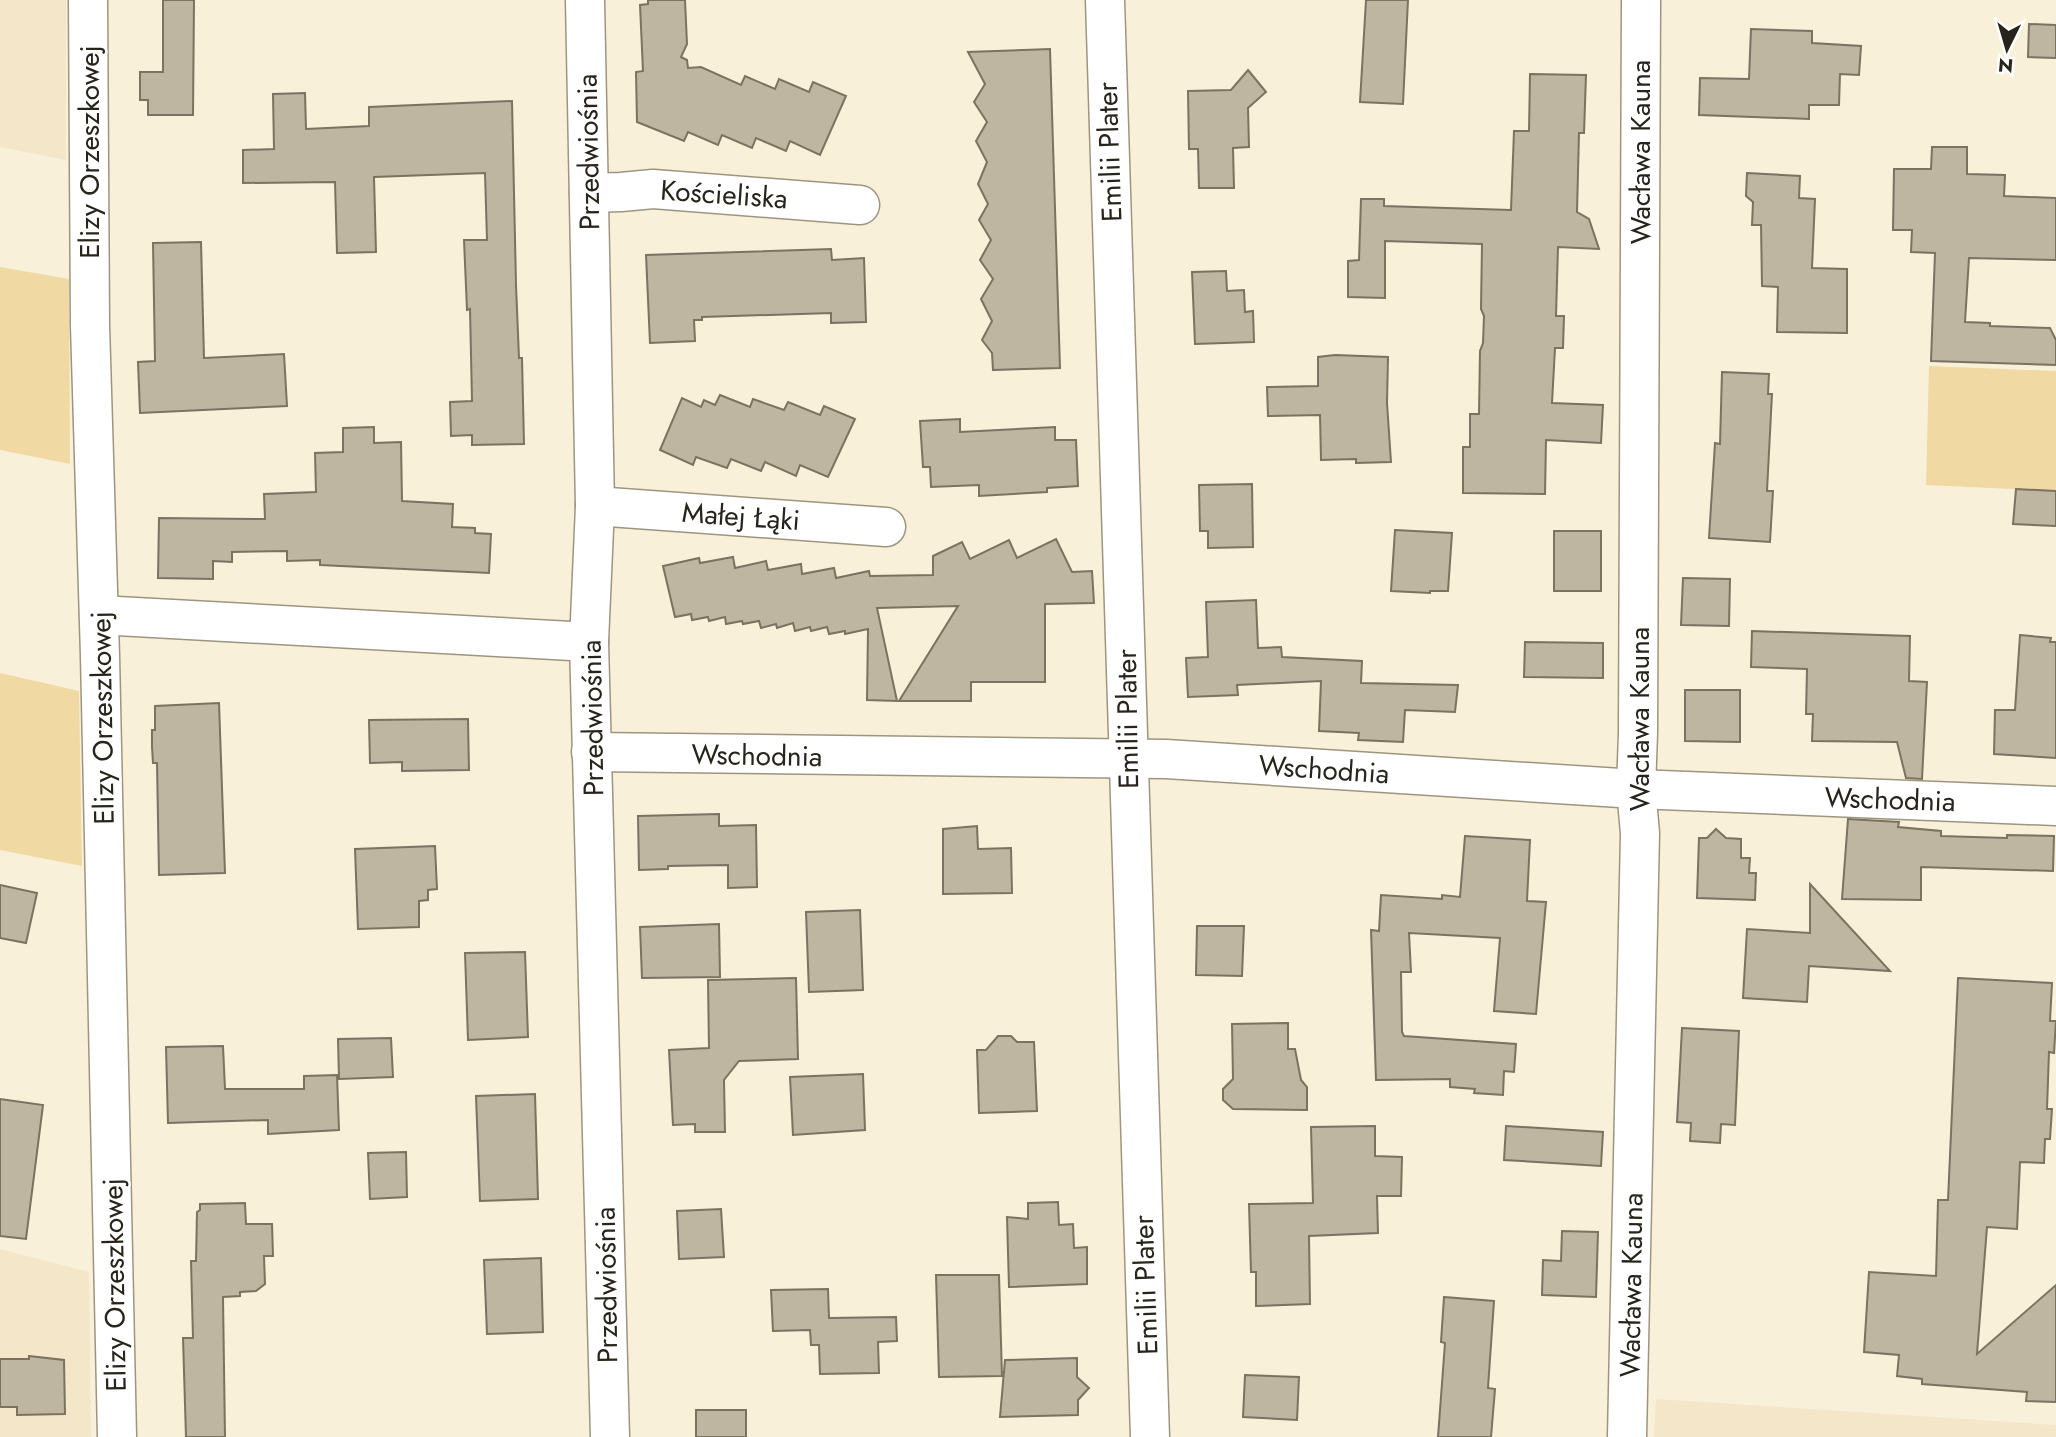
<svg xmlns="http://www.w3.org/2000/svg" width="2056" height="1437" viewBox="0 0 2056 1437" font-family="Jost,sans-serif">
	<rect width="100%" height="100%" fill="#f9f0da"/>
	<g fill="#f3e6c9">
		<path d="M0 0H66V160L0 147Z"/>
		<path d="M0 1249 89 1272 91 1437H0Z"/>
		<path d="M1656 1399 2056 1425V1437H1654Z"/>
	</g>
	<g fill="#f0d9a3">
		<path d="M0 267 69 279 70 464 0 450Z"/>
		<path d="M1929 366 2056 371V491L1926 485Z"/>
		<path d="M0 673 79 691 82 866 0 850Z"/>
	</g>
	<g fill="#bfb6a1" stroke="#7b725f" stroke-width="2">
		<path d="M163 0H194L193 115H148V100H140V72H163Z"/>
		<path d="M648 0H685L687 44 681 57 687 60 688 68 701 67 741 85 745 76 775 89 779 79 809 92 813 82 846 96 820 155 790 141 786 151 756 138 752 148 722 135 718 145 688 132 684 141 637 122 636 72 643 71 640 5 648 4Z"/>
		<path d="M1366 0H1408L1403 104 1360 102Z"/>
		<path d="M2029 24 2056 25V58L2028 57Z"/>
		<path d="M1751 29 1812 31V43L1861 46 1859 75 1840 74 1839 105H1809V119L1699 115 1700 78 1749 79Z"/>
		<path d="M1050 49 1060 368 993 370 992 353 982 340 992 321 981 299 993 279 980 260 991 240 979 220 988 204 978 184 987 162 976 141 987 122 974 102 985 84 968 52Z"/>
		<path d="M1248 70 1266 92 1248 108 1249 147 1233 148 1234 188H1199L1198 149H1189L1188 91 1231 90Z"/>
		<path d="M1530 74 1586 75 1584 133H1579L1577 212 1589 219 1599 249 1558 247 1556 316H1564L1563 348H1555L1552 403 1603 405 1601 443 1546 440 1545 494 1463 493V447H1470V414H1479L1480 351 1483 343 1484 316 1481 309 1482 244 1385 241V298L1348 297V261L1359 260 1361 199H1384V206L1511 210 1514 131H1529Z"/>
		<path d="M305 93 306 129 369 126V107L512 101 516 285 519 358H522L524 444 472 445V435L451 436 450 402 472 401 470 309 467 310 464 240H487L485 173 374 177 376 252 337 253 335 182 243 183V150L274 149 273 94Z"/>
		<path d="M1932 147H1967V174L2005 175 2004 196 2056 198V260L1969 258 1965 322 1990 323V326L2050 328 2056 340V365L1931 361 1935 253 1911 252 1912 230H1893L1894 169H1931Z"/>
		<path d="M1747 173 1800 176 1799 198 1815 199 1812 268 1847 269V333L1777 332 1778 287 1762 286 1761 225H1752L1753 202 1746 196Z"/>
		<path d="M201 242 204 358 284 354 287 406 140 413 138 362 155 361 153 243Z"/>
		<path d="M831 249 832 260 864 258 866 322 831 323V313L702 317V320H694L695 341 650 343 646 255Z"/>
		<path d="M1226 271 1227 291 1244 290 1245 312 1253 311 1254 342 1195 344 1192 272Z"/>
		<path d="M1335 355 1388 357 1387 403 1391 462 1356 463V459L1321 460 1320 415 1268 416 1267 387 1318 386V357Z"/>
		<path d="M1722 372 1769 374 1768 394H1772L1767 491H1773L1770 542 1709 538 1715 443 1720 444Z"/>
		<path d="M720 395 750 407 753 399 784 410 788 402 820 415 824 406 855 419 828 477 800 465 796 476 765 462 761 471 731 459 727 468 696 457 693 465 660 450 682 398 701 407 704 400 715 405Z"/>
		<path d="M960 419V432L1055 427V440H1076L1078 486 1047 488V492L979 496V485L931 487 930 467H923L920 421Z"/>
		<path d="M374 427V443L401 442 402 501 453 504 452 527 475 528V533L491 534 489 573 320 565V560L287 561V551L232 552V562L213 561V579L158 578 159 518 265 519 264 494 316 492 315 453 343 452V428Z"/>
		<path d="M1252 484 1253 547 1208 548V531H1200L1199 485Z"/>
		<path d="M2016 489 2056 491V526L2013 524Z"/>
		<path d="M1395 530 1452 533 1448 591H1430V593L1391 591Z"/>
		<rect x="1554" y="531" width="47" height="60"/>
		<path d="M1056 539 1072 572 1092 571 1094 603 1045 604V682H971V701H899L958 606 877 608 897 701 867 700 868 629 845 634V631L829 634 827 627 811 631 810 627 795 631 793 623 777 628 776 624 761 628 759 621 743 624 742 621 726 624 725 617 709 621 708 617 692 620 691 614 675 617 663 566 699 558 700 563 733 557 735 568 766 561 768 570 801 564 802 574 834 568 836 578 869 571 870 576 933 575V556L962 542 970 559 1009 540 1017 558Z"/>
		<path d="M1683 578 1730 579 1729 626 1681 625Z"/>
		<path d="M1256 600 1258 648 1281 647 1282 657 1362 661 1361 683 1458 685 1455 712 1405 710 1403 742 1358 740 1359 733 1319 731 1321 681 1237 685 1238 695 1188 697 1186 658 1208 657 1206 602Z"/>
		<path d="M1752 631 1910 636 1909 681 1927 682 1922 779 1906 778 1897 742 1812 741 1813 714H1806L1807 669 1751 667Z"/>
		<path d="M2020 635 2051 638 2050 642H2056V758L1994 754 1995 710H2015Z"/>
		<path d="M1525 642 1603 643V678L1524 677Z"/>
		<path d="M1685 690H1740V742L1685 741Z"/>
		<path d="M219 703 225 873 159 875 157 763H153L152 747V730H155V706Z"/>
		<path d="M468 719 469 770 402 771V762L370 763 369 720Z"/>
		<path d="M719 814V826L756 825 757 887 728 888V865L668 866V869L639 870 638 816Z"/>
		<path d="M1848 819 1899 822 1898 827 1941 831V836L2007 838V835L2054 836 2053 871 1921 867V900L1842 899Z"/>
		<path d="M977 826 978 849 1011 848 1012 893 943 894V829Z"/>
		<path d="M1716 829 1726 838 1741 839V858H1750L1749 873H1756L1755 900 1697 898 1699 838H1707Z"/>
		<path d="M1465 836 1530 840 1527 901 1546 902 1536 1014 1494 1011 1500 938 1409 933 1411 972H1401L1402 1032 1404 1036 1516 1044 1514 1072 1504 1071 1503 1095 1474 1093 1475 1089 1450 1087V1079L1376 1080 1371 930 1379 931 1381 895 1442 899V895L1460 897Z"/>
		<path d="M435 846 437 889 428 890V900L419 901V927L358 929 355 849Z"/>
		<path d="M1810 884 1890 971 1809 966 1807 1002 1743 998 1747 929 1810 933Z"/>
		<path d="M0 885 37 893 26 943 0 938Z"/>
		<path d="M860 910 863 990 809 992 806 912Z"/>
		<path d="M719 924 720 977 642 978 640 927Z"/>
		<path d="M1197 926H1244L1242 976 1196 975Z"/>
		<path d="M525 952 528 1037 468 1040 465 953Z"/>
		<path d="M796 978 798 1059 739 1061 724 1080 725 1132H695V1124L673 1125 669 1050 709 1048 708 980Z"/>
		<path d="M1958 978 2052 983 2050 1021H2056L2054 1053 2049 1052 2047 1109H2052L2050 1139H2045L2044 1163 2020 1162 2017 1229 1987 1227 1977 1354 2056 1285V1402L2026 1401 2027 1392 1922 1384V1379L1897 1376 1899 1355 1864 1352 1869 1272 1936 1276 1938 1200H1948Z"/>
		<path d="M1288 1023V1049H1295L1301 1080 1307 1087V1110L1233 1109 1223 1100V1089L1233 1079 1232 1024Z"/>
		<path d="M1682 1028 1739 1031 1735 1125 1721 1124 1720 1143 1690 1141 1691 1123 1677 1122Z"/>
		<path d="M998 1036H1011L1017 1042H1034L1037 1111 979 1113 977 1050H986Z"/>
		<path d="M391 1038 393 1077 339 1079 338 1039Z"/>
		<path d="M223 1046 225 1089H304V1076L337 1075 339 1130 268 1134V1120L168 1123 166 1047Z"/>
		<path d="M863 1074 865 1130 793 1135 790 1077Z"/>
		<path d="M535 1094 538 1199 480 1201 476 1096Z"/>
		<path d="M0 1099 43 1105 26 1239 0 1236Z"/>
		<path d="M1375 1126V1156L1402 1157 1401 1196H1377L1378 1233 1309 1236 1310 1304 1256 1306V1272H1251L1249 1204 1313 1203 1311 1127Z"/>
		<path d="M1506 1126 1603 1132 1601 1166 1504 1160Z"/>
		<path d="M406 1152 407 1197 370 1199 368 1153Z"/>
		<path d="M1058 1202 1059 1225 1073 1224 1074 1248 1087 1247V1284L1009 1287 1007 1217 1028 1219V1203Z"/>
		<path d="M245 1203 246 1224H272L273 1256H264L265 1284 256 1291 240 1292V1296L223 1297 225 1437H186L183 1338H193L191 1261H196L197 1212 200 1210V1204Z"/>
		<path d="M721 1209 724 1257 679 1259 677 1211Z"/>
		<path d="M1562 1231 1598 1232 1596 1297 1542 1295 1543 1260 1561 1261Z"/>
		<path d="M541 1258 543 1332 487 1334 484 1260Z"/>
		<path d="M936 1275H999L1002 1376 939 1377Z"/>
		<path d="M828 1289 829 1318 896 1317 897 1341 878 1342 879 1373 820 1374 819 1345H811L810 1330 773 1331 771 1290Z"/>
		<path d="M1444 1297 1494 1301 1488 1388 1495 1389 1491 1437H1438L1445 1343 1441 1342Z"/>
		<path d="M29 1356 64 1360 65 1414 17 1415V1407H0V1359H29Z"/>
		<path d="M1077 1358V1377L1089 1388 1078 1400V1415L1000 1417 1005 1360Z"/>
		<path d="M1245 1375 1299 1377 1297 1420 1243 1417Z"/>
		<rect x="696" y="1410" width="50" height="27"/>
	</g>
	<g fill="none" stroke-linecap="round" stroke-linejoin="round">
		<defs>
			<g id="minor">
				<path d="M88 0 90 325 100 656 117 1437"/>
				<path d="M585 0 595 506 589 642 610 1437"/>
				<path d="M1105 0 1150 1437"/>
				<path d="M589 193 621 192 653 189 860 205"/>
				<path d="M595 506 886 527"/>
				<path d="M99 615 589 642"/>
				<path d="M591 752 1166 759 1636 789 2056 806"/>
				<path d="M1627 1437 1640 833 1636 789 1638 733 1641 0"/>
			</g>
		</defs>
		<use href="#minor" stroke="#9e9581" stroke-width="41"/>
		<use href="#minor" stroke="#fff" stroke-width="38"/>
	</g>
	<g text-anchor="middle" stroke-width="5" stroke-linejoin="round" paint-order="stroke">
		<g font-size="28" fill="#27241c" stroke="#fff">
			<text transform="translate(89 152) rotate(-90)" y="10">Elizy Orzeszkowej</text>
			<text transform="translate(588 152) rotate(-91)" y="10">Przedwiośnia</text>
			<text transform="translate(1109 152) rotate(-92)" y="10">Emilii Plater</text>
			<text transform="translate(1640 152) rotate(-90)" y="10">Wacława Kauna</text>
			<text transform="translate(724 194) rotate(4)" y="10">Kościeliska</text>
			<text transform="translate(741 516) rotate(4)" y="10">Małej Łąki</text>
			<text transform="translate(102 718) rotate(-91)" y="10">Elizy Orzeszkowej</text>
			<text transform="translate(592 718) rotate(-91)" y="10">Przedwiośnia</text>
			<text transform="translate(1127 719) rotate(-91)" y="10">Emilii Plater</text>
			<text transform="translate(1639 719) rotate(-90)" y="10">Wacława Kauna</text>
			<text transform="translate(757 755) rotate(1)" y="10">Wschodnia</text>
			<text transform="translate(1324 769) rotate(4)" y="10">Wschodnia</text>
			<text transform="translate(1890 799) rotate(2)" y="10">Wschodnia</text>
			<text transform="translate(114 1285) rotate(-91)" y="10">Elizy Orzeszkowej</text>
			<text transform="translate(606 1285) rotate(-91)" y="10">Przedwiośnia</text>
			<text transform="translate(1145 1285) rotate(-92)" y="10">Emilii Plater</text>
			<text transform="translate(1631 1285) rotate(-89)" y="10">Wacława Kauna</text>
		</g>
	</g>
	<g transform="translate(2007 49) rotate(185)" stroke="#ffffff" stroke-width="5" paint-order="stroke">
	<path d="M0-5L12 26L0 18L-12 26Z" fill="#27241c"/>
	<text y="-10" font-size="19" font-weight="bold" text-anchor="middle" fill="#27241c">N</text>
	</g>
</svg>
